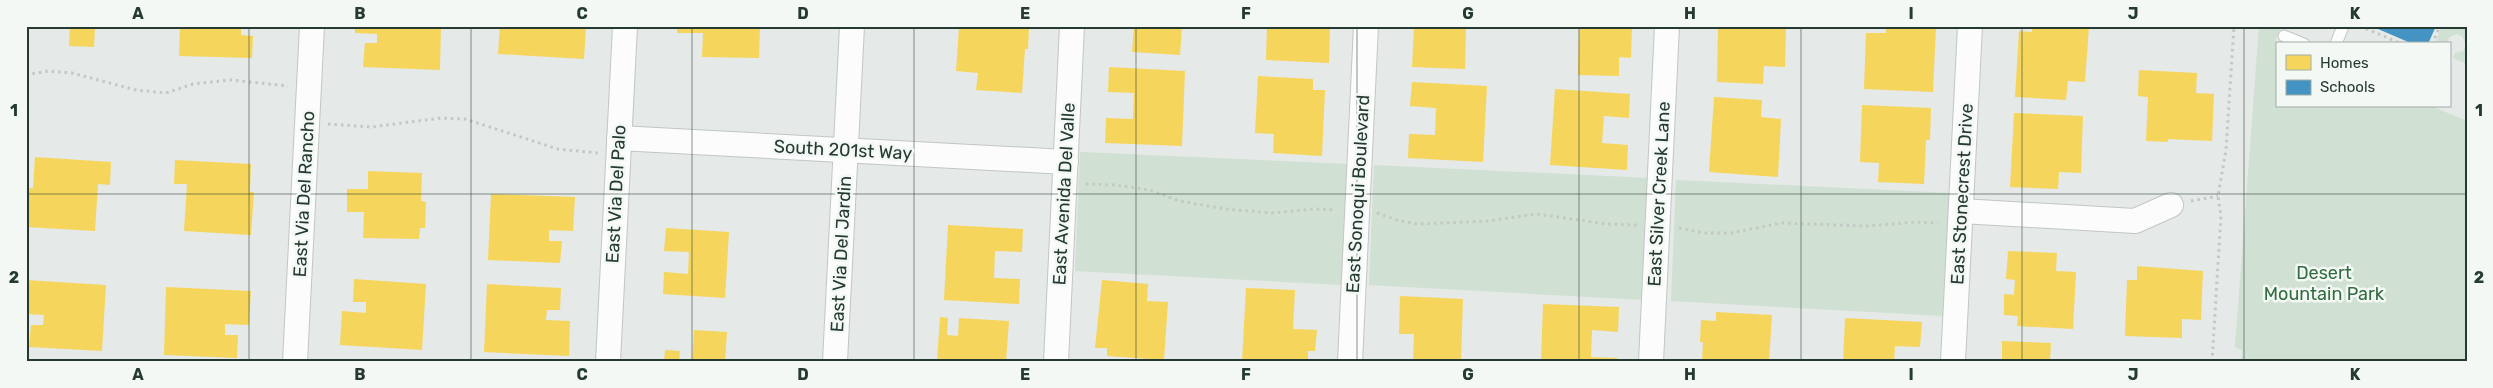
<svg xmlns="http://www.w3.org/2000/svg" width="2493" height="388" viewBox="0 0 2493 388" font-family="Rubik,sans-serif">
	<rect width="100%" height="100%" fill="#e5e9e7"/>
	<g fill="#d0e0d3">
		<path d="M2259 26H2282L2275 41 2282 44H2277V106H2431L2467 121V362H2241L2242 350 2235 347Z"/>
		<path d="M2442 26H2467V64L2453 58 2455 53 2463 51 2466 45 2462 36 2457 34 2449 37 2447 44H2435Z"/>
		<path d="M1080 152 1348 164 1341 285 1075 271Z"/>
		<path d="M1374 165 1649 178 1643 300 1369 285Z"/>
		<path d="M1676 180 1950 193 1944 316 1671 301Z"/>
	</g>
	<g fill="#f6d55c">
		<path d="M70 26H95L94 47 69 46Z"/>
		<path d="M180 26H241V35L253 36 252 58 179 56Z"/>
		<path d="M355 26H441L440 70 363 67 365 43H377V34L355 33Z"/>
		<path d="M500 26H586L584 59 498 54Z"/>
		<path d="M677 26H760L759 58 702 57 703 33H677Z"/>
		<path d="M959 26 1029 27 1028 49H1025L1022 93 976 90 978 73 956 71Z"/>
		<path d="M1134 26H1182L1180 55 1132 52Z"/>
		<path d="M1267 26H1330L1329 63 1266 60Z"/>
		<path d="M1414 26H1466L1465 69 1412 67Z"/>
		<path d="M1579 26H1632L1631 58 1619 57V76L1578 75Z"/>
		<path d="M1718 26H1786L1785 67 1764 66 1763 84 1717 82Z"/>
		<path d="M1886 26H1936L1933 92 1864 89 1866 33H1886Z"/>
		<path d="M2032 26H2089L2085 82 2068 81 2066 100 2015 97 2019 31 2032 32Z"/>
		<path d="M1109 67 1185 71 1182 146 1105 143 1106 118 1133 119 1134 93 1108 92Z"/>
		<path d="M2139 70 2197 73 2196 93 2214 94 2212 141 2168 139V142L2146 141 2148 97 2138 96Z"/>
		<path d="M1258 76 1313 79V90H1325L1322 156 1273 153 1274 134 1255 133Z"/>
		<path d="M1412 82 1487 86 1483 162 1408 158 1409 134 1435 135 1436 108 1410 106Z"/>
		<path d="M1555 89 1630 94 1629 118 1604 116 1602 143 1628 145 1627 170 1550 165Z"/>
		<path d="M1714 97 1762 100 1761 117 1781 119 1778 177 1709 172Z"/>
		<path d="M1862 105 1931 108 1930 140H1926L1924 184 1878 182 1879 163 1860 162Z"/>
		<path d="M2014 113 2083 116 2081 173 2059 172 2058 189 2010 187Z"/>
		<path d="M35 157 111 162 110 185 98 184 95 231 26 227 28 188H33Z"/>
		<path d="M175 160 251 164 250 192H254L251 235 184 231 187 184H174Z"/>
		<path d="M368 171 422 173 421 201 426 202 425 228H420L419 239 363 238 364 212H347V189H368Z"/>
		<path d="M491 194 575 197 573 231 549 230V241H562L560 263 488 260Z"/>
		<path d="M948 225 1023 229 1022 252 995 251 994 278 1020 279 1019 304 944 300Z"/>
		<path d="M666 228 729 232 725 298 663 294 664 272 688 274 689 252 664 251Z"/>
		<path d="M2008 251 2057 253 2056 271 2076 272 2073 329 2017 326 2018 316 2004 315V294L2014 295 2015 280 2006 279Z"/>
		<path d="M2137 266 2203 271 2201 320 2182 319V338L2125 336 2127 280H2137Z"/>
		<path d="M354 279 426 284 422 350 340 345 342 311 366 313V302H353Z"/>
		<path d="M26 280 106 285 102 351 29 347 31 325H43L44 315 26 314Z"/>
		<path d="M1102 280 1148 284 1147 301 1168 302 1164 360 1107 356V348H1095Z"/>
		<path d="M487 284 561 288 560 310H547L546 320 570 321 569 356 484 352Z"/>
		<path d="M166 287 251 291 249 325 225 324V335H238L237 358 164 355Z"/>
		<path d="M1246 288 1295 290 1293 329 1317 330 1315 351H1308V362H1242Z"/>
		<path d="M1400 296 1463 299 1461 362H1413L1414 334H1399Z"/>
		<path d="M1543 304 1619 307 1618 332 1592 330 1591 357 1617 358V362H1541Z"/>
		<path d="M1716 312 1772 315 1769 362H1702L1703 342H1700L1701 320 1716 321Z"/>
		<path d="M940 317 948 318 947 335 958 336 959 318 1009 321 1006 362H937Z"/>
		<path d="M1845 318 1922 322 1920 347 1895 346 1894 362H1843Z"/>
		<path d="M694 330 727 332 725 362H692Z"/>
		<path d="M2002 341 2051 343 2050 362H2002Z"/>
		<path d="M665 350 680 351 679 362H664Z"/>
	</g>
	<path fill="#4393c3" d="M2371 26H2436L2428 44H2413Z"/>
	<g fill="none" stroke-linecap="round" stroke-linejoin="round">
		<defs>
			<g id="service">
				<path d="M2284 36 2304 44"/>
				<path d="M2336 44 2343 26"/>
			</g>
			<g id="minor">
				<path d="M619 138 1066 162"/>
				<path d="M1961 211 2135 221 2171 205"/>
				<path d="M295 362 312 26"/>
				<path d="M608 362 625 26"/>
				<path d="M835 362 852 26"/>
				<path d="M1056 362 1072 26"/>
				<path d="M1350 362 1366 26"/>
				<path d="M1651 362 1667 26"/>
				<path d="M1953 362 1970 26"/>
			</g>
		</defs>
		<use href="#service" stroke="#c2c6c4" stroke-width="13"/>
		<use href="#minor" stroke="#c2c6c4" stroke-width="26"/>
		<g stroke="#c2c9c5" stroke-width="3" stroke-dasharray="2.5 4" stroke-linecap="butt">
			<path d="M2360 26 2402 44"/>
			<path d="M2432 44 2440 26"/>
			<path d="M26 75 48 71 72 73 136 90 166 93 193 84 231 80 288 86"/>
			<path d="M328 124 371 127 441 118 465 119 558 149 598 153"/>
			<path d="M1086 184 1116 185 1149 190 1180 201 1225 209 1272 213 1314 209 1336 210"/>
			<path d="M2191 201 2218 196"/>
			<path d="M1377 213 1397 220 1417 224 1489 221 1536 214 1607 224 1638 225"/>
			<path d="M1679 228 1705 233H1731L1782 223 1866 226 1916 222 1938 223"/>
			<path d="M2212 362 2221 215 2218 196 2226 150 2234 26"/>
		</g>
		<use href="#service" stroke="#fbfcfb" stroke-width="11"/>
		<use href="#minor" stroke="#fbfcfb" stroke-width="24"/>
	</g>
	<path fill="none" stroke="#253a31" stroke-width="1" stroke-opacity="0.55" d="M249 26V362M471 26V362M692 26V362M914 26V362M1136 26V362M1357 26V362M1579 26V362M1801 26V362M2022 26V362M2244 26V362M26 194H2467"/>
	<g text-anchor="middle" stroke-width="5" stroke-linejoin="round" paint-order="stroke">
		<g font-size="18" fill="#253a31" stroke="#f3f8f5">
			<text transform="translate(843 150) rotate(3)" y="6">South 201st Way</text>
			<text transform="translate(304 194) rotate(-87)" y="6">East Via Del Rancho</text>
			<text transform="translate(616 194) rotate(-87)" y="6">East Via Del Palo</text>
			<text transform="translate(1064 194) rotate(-87)" y="6">East Avenida Del Valle</text>
			<text transform="translate(1358 194) rotate(-87)" y="6">East Sonoqui Boulevard</text>
			<text transform="translate(1659 194) rotate(-87)" y="6">East Silver Creek Lane</text>
			<text transform="translate(1962 194) rotate(-87)" y="6">East Stonecrest Drive</text>
			<text transform="translate(841 254) rotate(-87)" y="6">East Via Del Jardin</text>
		</g>
		<g font-size="18" fill="#346c41" stroke="#f3f8f5">
			<text x="2324" y="279">Desert<tspan x="2324" dy="21">Mountain Park</tspan></text>
		</g>
	</g>
	<rect width="2493" height="388" fill="none" stroke="#f3f8f5" stroke-width="55"/>
	<rect x="2276" y="42" width="175" height="65" fill="#f3f8f5" stroke="#a1aca7"/>
	<rect x="2286" y="55" width="25" height="15" fill="#f6d55c" stroke="#a1aca7"/>
	<text x="2320" y="68" font-size="15" fill="#253a31">Homes</text>
	<rect x="2286" y="80" width="25" height="15" fill="#4393c3" stroke="#a1aca7"/>
	<text x="2320" y="92" font-size="15" fill="#253a31">Schools</text>
	<rect x="28" y="28" width="2438" height="332" fill="none" stroke="#253a31" stroke-width="2"/>
	<g font-size="16" text-anchor="middle" font-weight="bold" fill="#253a31">
		<text x="138" y="19">A</text>
		<text x="360" y="19">B</text>
		<text x="582" y="19">C</text>
		<text x="803" y="19">D</text>
		<text x="1025" y="19">E</text>
		<text x="1246" y="19">F</text>
		<text x="1468" y="19">G</text>
		<text x="1690" y="19">H</text>
		<text x="1911" y="19">I</text>
		<text x="2133" y="19">J</text>
		<text x="2355" y="19">K</text>
		<text x="14" y="116">1</text>
		<text x="2479" y="116">1</text>
		<text x="14" y="283">2</text>
		<text x="2479" y="283">2</text>
		<text x="138" y="380">A</text>
		<text x="360" y="380">B</text>
		<text x="582" y="380">C</text>
		<text x="803" y="380">D</text>
		<text x="1025" y="380">E</text>
		<text x="1246" y="380">F</text>
		<text x="1468" y="380">G</text>
		<text x="1690" y="380">H</text>
		<text x="1911" y="380">I</text>
		<text x="2133" y="380">J</text>
		<text x="2355" y="380">K</text>
	</g>
</svg>
